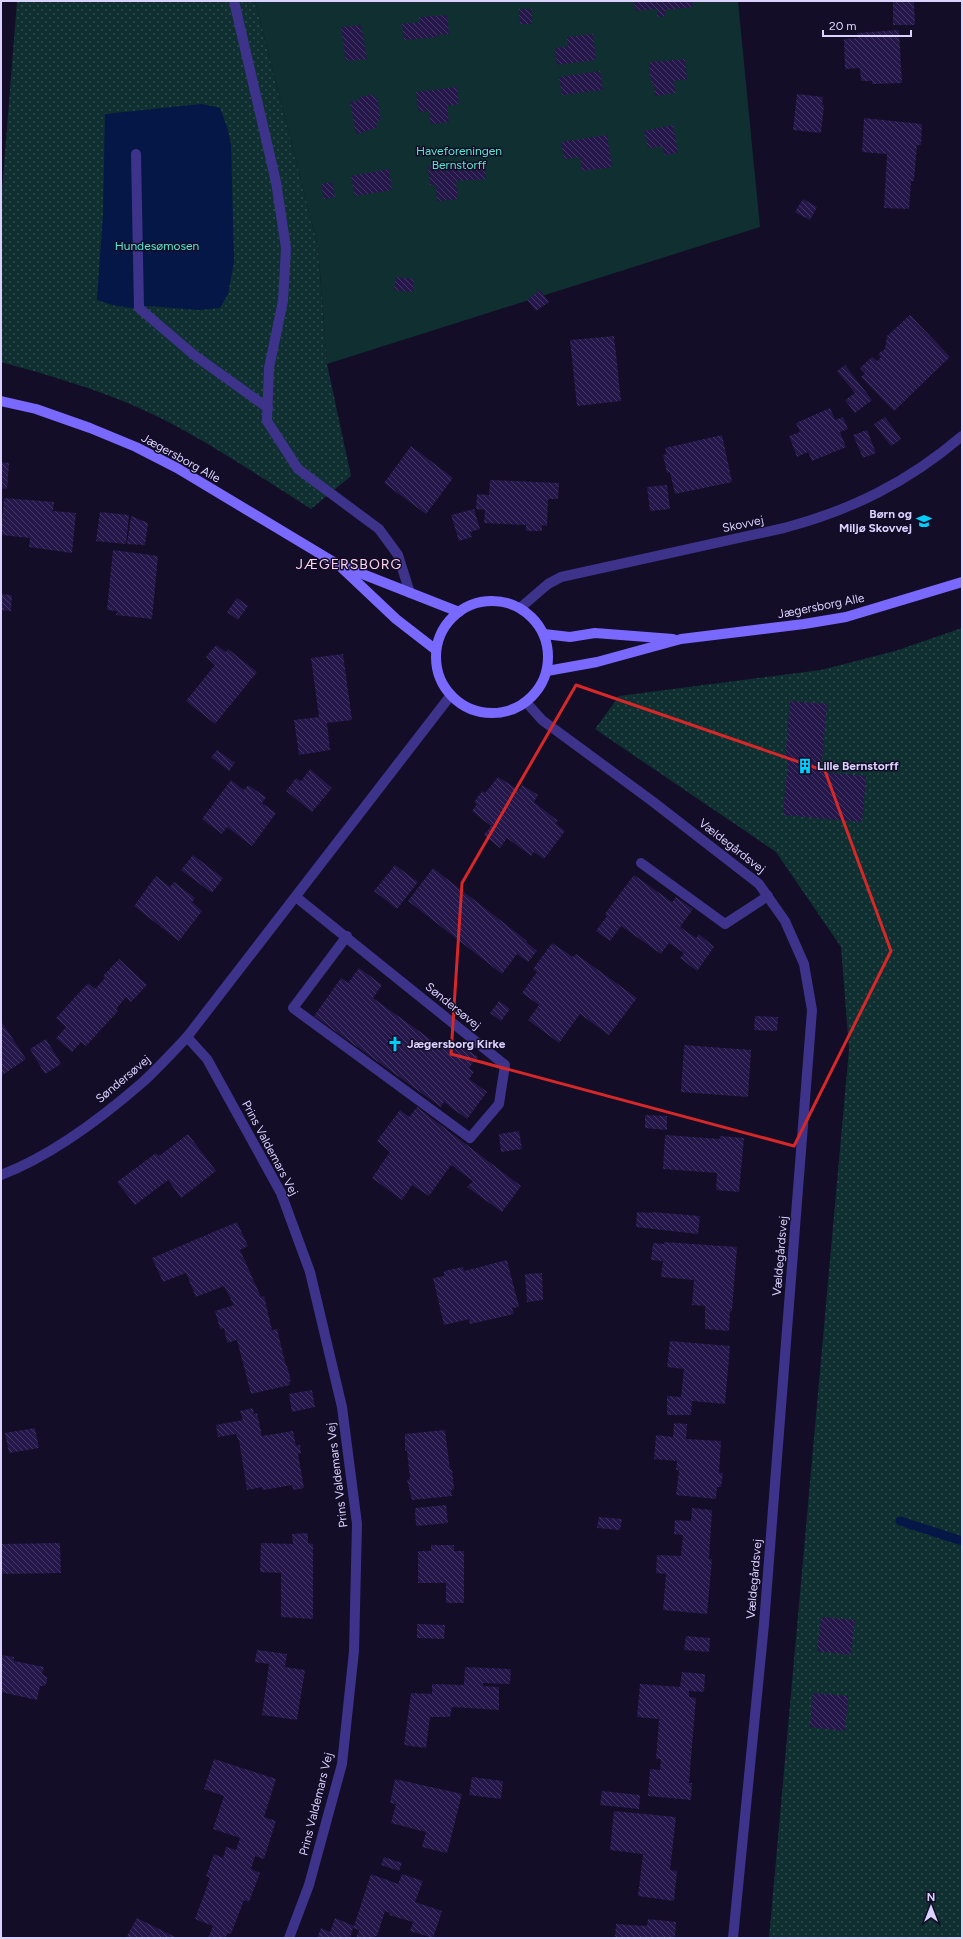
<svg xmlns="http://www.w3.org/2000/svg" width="963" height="1939" viewBox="0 0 963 1939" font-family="Figtree,sans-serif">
	<defs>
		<pattern id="park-dots" width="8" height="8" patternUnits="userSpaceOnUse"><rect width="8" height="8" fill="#0f2f31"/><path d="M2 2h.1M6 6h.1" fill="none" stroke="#314c50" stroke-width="1.8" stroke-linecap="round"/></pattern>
		<pattern id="building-back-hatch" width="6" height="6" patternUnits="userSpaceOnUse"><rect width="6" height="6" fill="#251749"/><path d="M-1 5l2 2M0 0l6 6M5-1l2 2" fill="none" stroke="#443864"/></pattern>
	</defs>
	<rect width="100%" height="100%" fill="#130d27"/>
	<path fill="#0f2f31" d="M255 1H738L760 227 327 364 318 247Z"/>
	<g fill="url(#park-dots)">
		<path d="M17 1H255L318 247 327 364 351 476 311 509C255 474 200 435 139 408 94 388 48 375 1 362V203Z"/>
		<path d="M962 628V1938H769L849 1049 841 947 776 852 595 729 619 696 821 670 895 651Z"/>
	</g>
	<path fill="#051747" d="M202 104 220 108 227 127 231 144 234 262 228 294 220 308 198 310 150 306 131 308 112 305 97 300 103 214 105 114Z"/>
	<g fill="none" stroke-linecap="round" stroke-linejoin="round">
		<path stroke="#051747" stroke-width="9" d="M900 1521 962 1541"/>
	</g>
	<g fill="url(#building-back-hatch)">
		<path d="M634 1H692L693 7 665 10V16L657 17V9L635 11Z"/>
		<path d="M893 1H914L915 25H893Z"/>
		<path d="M519 9H532V24H520Z"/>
		<path d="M447 15 449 34 437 35V37L404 40 402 24 420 22 419 17Z"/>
		<path d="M361 25 367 59 346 61 341 27Z"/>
		<path d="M899 30 902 83 872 84V81H861L860 68 845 69 844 39 858 38 857 33Z"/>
		<path d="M593 34 596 60 557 65 555 48 568 46 567 37Z"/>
		<path d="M685 59 687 79 674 81 675 93 655 96 654 83 651 84 649 62Z"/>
		<path d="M600 71 603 90 562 95 559 77Z"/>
		<path d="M457 87 459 104 447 106 449 122 431 124 429 111 419 112 416 92Z"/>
		<path d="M374 94V98L377 97 381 121 376 122 377 128 356 134 350 102 360 100 359 97Z"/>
		<path d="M797 94 823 97 822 105H824L821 133 793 130Z"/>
		<path d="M864 118 922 124 921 145H917L914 181H911L909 209 884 208 887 154 862 152Z"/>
		<path d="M673 125 678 153 664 155 662 146 648 148 644 131Z"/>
		<path d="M607 135 612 167 582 171 580 157 564 159 561 142Z"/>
		<path d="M471 162V165L485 164 486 179 456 181 458 199 437 201 436 185H430L428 166Z"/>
		<path d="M389 169 392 190 355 196 351 176Z"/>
		<path d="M332 182 335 197 324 199 321 184Z"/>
		<path d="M803 199 817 207 810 220 795 212Z"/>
		<path d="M396 277 414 279 413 292 394 290Z"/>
		<path d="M540 290 549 302 536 311 527 300Z"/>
		<path d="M910 315 950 357 894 411 861 377 865 373 860 368 872 357 877 361 881 357 878 354 885 349 887 336Z"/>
		<path d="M614 336 621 401 577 406 570 340Z"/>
		<path d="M845 365 872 400 855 413 845 400 855 393 837 371Z"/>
		<path d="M830 408 835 420 843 417 848 429 840 432 846 447 812 461 808 452 797 457 789 436 800 432 796 423Z"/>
		<path d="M885 417 901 439 891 446 874 424Z"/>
		<path d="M867 430 876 453 863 458 853 435Z"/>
		<path d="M722 435 732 482 675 494 670 472 667 473 663 455 667 454 665 448Z"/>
		<path d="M411 446 453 478 426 514 384 483Z"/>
		<path d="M1 462 9 463 7 489 1 488Z"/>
		<path d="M490 480 559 483 558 499H548L547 526 542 525V531H526V525L484 523 485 510 476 509 477 494 489 495Z"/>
		<path d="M667 485 670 509 650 511 647 487Z"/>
		<path d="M4 498 54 502 53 511 76 513 72 553 29 547 30 538 1 535Z"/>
		<path d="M474 509 480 529 470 532 472 537 459 541 451 515Z"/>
		<path d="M100 512 129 515 126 544 96 541Z"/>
		<path d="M131 516 148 523 145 545 127 544Z"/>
		<path d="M113 550 158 556 152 619 116 615 117 611 107 610Z"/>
		<path d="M1 594 12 595 11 611 1 610Z"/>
		<path d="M237 598 248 606 238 620 227 612Z"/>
		<path d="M216 645 226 652 228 649 257 672 215 724 186 701 215 665 206 657Z"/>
		<path d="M343 654 352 720 327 723 330 750 299 755 294 720 319 717 311 658Z"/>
		<path d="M790 701 827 704 821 772 866 776 862 822 783 815 788 760H785Z"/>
		<path d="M217 750 235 763 229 771 211 757Z"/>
		<path d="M310 769 332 788 312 812 286 791 296 778 301 781Z"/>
		<path d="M498 777 519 790 522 785 538 795 534 802 558 821 555 823 565 831 544 859 534 852 531 856 507 838 500 848 484 835 491 826 472 811 477 804 474 802 482 791 485 793Z"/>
		<path d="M231 780 244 790 248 785 266 797 262 803 276 813 252 846 227 827 222 834 202 819Z"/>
		<path d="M193 855 223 878 212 893 181 870Z"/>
		<path d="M395 865 418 882 397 909 374 891Z"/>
		<path d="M433 868 527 941 526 942 537 951 528 962 517 954 502 974 408 901Z"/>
		<path d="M634 875 672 902 676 897 693 909 680 927 696 938 699 934 714 947 697 971 680 958 684 953 669 943 661 954 621 926 610 941 596 931 607 916 605 914Z"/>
		<path d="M156 876 170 887 174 882 195 898 192 902 202 911 179 941 134 906Z"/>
		<path d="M552 943 573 957 576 954 637 998 609 1035 580 1014 559 1043 528 1020 539 1005 522 993 537 972 533 969Z"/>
		<path d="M119 959 147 985 131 1002 126 997 116 1009 118 1011 86 1046 81 1042 72 1052 56 1038 66 1027 56 1018 88 983 95 989 105 978 103 976Z"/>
		<path d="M359 968 382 985 373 998 444 1049 452 1039 478 1057 469 1068 474 1072 469 1079 487 1092 467 1119 444 1102 441 1107 314 1016 341 978 348 983Z"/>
		<path d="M499 1001 510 1009 501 1021 490 1013Z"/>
		<path d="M755 1016 778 1017 777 1031 754 1030Z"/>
		<path d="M1 1021 26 1059 1 1076Z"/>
		<path d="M46 1039 61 1064 45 1074 30 1049Z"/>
		<path d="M684 1045 751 1050 748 1097 681 1092Z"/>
		<path d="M417 1107 521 1186 502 1212 467 1187 473 1181 451 1165 429 1196 412 1185 402 1200 372 1178 390 1152 377 1141 400 1110 409 1117Z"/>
		<path d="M645 1115 667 1116V1130L645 1128Z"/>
		<path d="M519 1131 522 1149 501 1152 499 1134Z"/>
		<path d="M188 1134 216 1171 181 1198 168 1180 135 1205 117 1182 156 1153 159 1156Z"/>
		<path d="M665 1135 720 1139V1136L744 1138 739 1192 716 1190 717 1173 663 1169Z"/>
		<path d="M637 1212 652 1213V1212L700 1216 698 1234 636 1227Z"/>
		<path d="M237 1222 248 1246 240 1250 261 1297 264 1296 272 1330 277 1329 286 1366H287L291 1381 289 1382 290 1385 251 1394 237 1340 227 1343 224 1328 220 1329 215 1311 234 1305 224 1286 196 1297 186 1273 163 1282 152 1258Z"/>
		<path d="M664 1242 737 1247 732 1311H730L729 1331 705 1329V1306L692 1305 694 1280 661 1277 663 1261 651 1260 653 1243 664 1244Z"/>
		<path d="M507 1260 519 1307 512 1308 514 1314 470 1324 469 1319 444 1325 433 1278 444 1276V1271L463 1267 464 1271Z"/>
		<path d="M542 1273 543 1300 527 1302 525 1274Z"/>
		<path d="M670 1341 730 1346 725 1404 692 1401 691 1415H667V1396L681 1397 684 1369 667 1367Z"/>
		<path d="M312 1390 315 1407 292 1412 289 1394Z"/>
		<path d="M253 1408 254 1414 257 1413 262 1436 293 1431 296 1446 300 1445 301 1453 298 1454 304 1488 293 1490 292 1485 263 1490 262 1487 247 1490 239 1440H238L236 1434 218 1437 216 1425 243 1420 240 1411Z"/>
		<path d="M674 1423 687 1424 686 1439 721 1441 719 1473H723L721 1487H717L716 1499 676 1495 679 1470H676L677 1461 654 1459 656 1435 673 1437Z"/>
		<path d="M35 1428 39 1448 9 1453 5 1433Z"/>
		<path d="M445 1430 450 1470 452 1469 454 1489 451 1490 452 1496 412 1500 407 1480 410 1479 407 1450 405 1451V1434Z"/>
		<path d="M446 1505 448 1523 416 1526 415 1508Z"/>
		<path d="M692 1508 712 1510 709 1559H712L707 1614 663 1610 666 1574 656 1573 657 1555 681 1556 683 1535 674 1534 675 1520 691 1521Z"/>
		<path d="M599 1517 622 1519 620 1530 597 1528Z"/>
		<path d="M308 1533V1543L313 1544V1619L281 1617V1573L260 1572 261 1543 293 1544 292 1534Z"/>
		<path d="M60 1543 61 1573 1 1574V1544Z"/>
		<path d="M431 1545H454V1551H464V1603H446V1583H418V1551H431Z"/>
		<path d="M821 1617 855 1620 851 1655 817 1651Z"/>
		<path d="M417 1624 445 1625 444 1639 417 1638Z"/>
		<path d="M686 1636 710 1638 709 1652 684 1650Z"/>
		<path d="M257 1650 287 1654 285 1667 305 1670 297 1720 262 1715 269 1664 255 1662Z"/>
		<path d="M1 1655 14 1657V1661L44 1667 42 1674 47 1677V1682L44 1686H40L37 1700 1 1692Z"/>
		<path d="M465 1667 511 1669 510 1684 483 1683V1686L499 1687V1710L452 1707 450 1717H430L426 1748 404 1745 411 1693 432 1694V1684L464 1685Z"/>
		<path d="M682 1672 705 1674 704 1692 689 1691V1697L696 1698 689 1783H692L691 1800 648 1796 650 1769 660 1770 661 1759H656L659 1719 637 1717 640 1684 680 1687Z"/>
		<path d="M813 1693 848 1696 845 1731 810 1727Z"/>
		<path d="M214 1759 276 1779 264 1817 276 1821 264 1859 255 1856 251 1869 260 1873 249 1902 244 1900 231 1934 228 1933 225 1938H208L213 1926 195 1919 210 1878 206 1876 214 1854 223 1858 226 1847 236 1850 240 1838 213 1829 224 1796 204 1789Z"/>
		<path d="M472 1777 503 1781 501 1799 469 1795Z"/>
		<path d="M395 1779 462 1794 447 1853 422 1847 426 1832 391 1823 396 1804 390 1803Z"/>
		<path d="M602 1791 640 1795 639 1809 600 1805Z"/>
		<path d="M614 1811 676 1817 670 1870 677 1871 674 1901 638 1896 643 1854 610 1850Z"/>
		<path d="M384 1857 402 1863 399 1871 381 1865Z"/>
		<path d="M371 1874 398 1884 402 1874 423 1881 415 1902 442 1911 433 1938 410 1931 413 1922 389 1915 390 1913 385 1911 377 1936H375L374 1938H356L359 1930 353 1928 350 1938H317L321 1928 330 1932 335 1918 354 1926Z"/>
		<path d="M137 1918 177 1938H126Z"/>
		<path d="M648 1919 676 1922 675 1938H615L616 1924 647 1926Z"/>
	</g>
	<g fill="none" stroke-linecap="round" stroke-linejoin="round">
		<g stroke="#3e338a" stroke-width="10">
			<path d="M234 1 276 182 286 248 283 301 269 368 267 421 298 469 379 529 398 555 410 593"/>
			<path d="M136 154 139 308 194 355 268 408"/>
			<path d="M641 863 725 924 768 896"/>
			<path d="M296 897 505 1065 499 1104 470 1138 293 1008 347 936"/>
		</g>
		<g stroke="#3e338a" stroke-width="10">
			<path d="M520 608 548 584 561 577 784 528C852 510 908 482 962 436"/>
			<path d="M526 702 542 720 652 801 759 884 785 921 804 964 812 1010 764 1624 733 1938"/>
			<path d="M187 1037 207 1059 281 1193 310 1272 342 1407 357 1524 354 1651 342 1764 309 1885 289 1938"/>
			<path d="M1 1175C51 1156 104 1116 144 1081 159 1067 173 1052 187 1037L451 695"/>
		</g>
		<g stroke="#7a69ff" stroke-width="10">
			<path d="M1 401 36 409 90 428 136 447 177 468 337 564 459 612"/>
			<path d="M342 568 396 619 436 650"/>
			<circle cx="492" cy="657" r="56"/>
			<path d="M544 634 570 637 595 633 673 639"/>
			<path d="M547 671 597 662 681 639 804 624 846 617 962 582"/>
		</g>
	</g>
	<path fill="none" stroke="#d62828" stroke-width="3" stroke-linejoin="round" d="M576 685 825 771 891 951 794 1146 451 1054 462 883Z"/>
	<defs>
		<symbol id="school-bare" viewBox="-9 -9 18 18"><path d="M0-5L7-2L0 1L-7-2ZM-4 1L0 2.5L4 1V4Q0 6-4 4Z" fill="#00cefd" stroke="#130d27" stroke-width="2.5" paint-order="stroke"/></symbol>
		<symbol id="building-bare" viewBox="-9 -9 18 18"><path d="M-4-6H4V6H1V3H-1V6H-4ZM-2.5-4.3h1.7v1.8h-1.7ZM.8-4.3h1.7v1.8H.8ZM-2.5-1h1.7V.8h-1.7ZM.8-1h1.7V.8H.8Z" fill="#00cefd" stroke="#130d27" stroke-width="2.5" paint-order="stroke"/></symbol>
		<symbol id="church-bare" viewBox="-9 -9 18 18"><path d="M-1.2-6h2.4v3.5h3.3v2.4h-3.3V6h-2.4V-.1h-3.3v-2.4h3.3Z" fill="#00cefd" stroke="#130d27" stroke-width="2.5" paint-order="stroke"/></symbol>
	</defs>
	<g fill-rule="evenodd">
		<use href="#school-bare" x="913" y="510" width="22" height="22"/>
		<use href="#building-bare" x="794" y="755" width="22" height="22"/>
		<use href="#church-bare" x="384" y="1033" width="22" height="22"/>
	</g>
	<g text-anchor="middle" stroke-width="3" stroke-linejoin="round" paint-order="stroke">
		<g font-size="12" fill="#53ebd2" stroke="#130d27">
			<text x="459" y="155">Haveforeningen<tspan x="459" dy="14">Bernstorff</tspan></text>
			<text x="157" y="250">Hundesømosen</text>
		</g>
		<g font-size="12" fill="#dbd2ff" stroke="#130d27">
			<text transform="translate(181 458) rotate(29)" y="4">Jægersborg Alle</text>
			<text transform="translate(743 524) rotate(-12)" y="4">Skovvej</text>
			<text transform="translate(821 606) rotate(-11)" y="4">Jægersborg Alle</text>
			<text transform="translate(732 846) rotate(38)" y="4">Vældegårdsvej</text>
			<text transform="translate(453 1006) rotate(39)" y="4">Søndersøvej</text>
			<text transform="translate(123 1079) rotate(-40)" y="4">Søndersøvej</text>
			<text transform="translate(270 1148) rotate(62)" y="4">Prins Valdemars Vej</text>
			<text transform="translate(780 1256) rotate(-85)" y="4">Vældegårdsvej</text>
			<text transform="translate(337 1475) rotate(-97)" y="4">Prins Valdemars Vej</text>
			<text transform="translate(754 1579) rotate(-85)" y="4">Vældegårdsvej</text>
			<text transform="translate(316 1804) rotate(-76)" y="4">Prins Valdemars Vej</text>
		</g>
		<g font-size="12" font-weight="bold" fill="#dbd2ff" stroke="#130d27" text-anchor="start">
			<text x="912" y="518" text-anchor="end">Børn og<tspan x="912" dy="14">Miljø Skovvej</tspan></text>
			<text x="817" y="770">Lille Bernstorff</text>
			<text x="407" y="1048">Jægersborg Kirke</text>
		</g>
		<g font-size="14" letter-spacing="1" fill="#ffd4ec" stroke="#130d27">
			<text x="349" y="569">JÆGERSBORG</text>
		</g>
	</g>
	<rect width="963" height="1939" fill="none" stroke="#dbd2ff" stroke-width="4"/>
	<g transform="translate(931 1907)" stroke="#130d27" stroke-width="3" paint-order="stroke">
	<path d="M0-3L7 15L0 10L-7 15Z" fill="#dbd2ff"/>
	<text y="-6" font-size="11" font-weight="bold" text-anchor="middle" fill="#dbd2ff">N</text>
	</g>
	<path d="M823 30v6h88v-6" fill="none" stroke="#dbd2ff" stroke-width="2"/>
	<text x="829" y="30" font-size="12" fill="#dbd2ff" stroke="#130d27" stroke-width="3" paint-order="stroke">20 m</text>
</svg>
